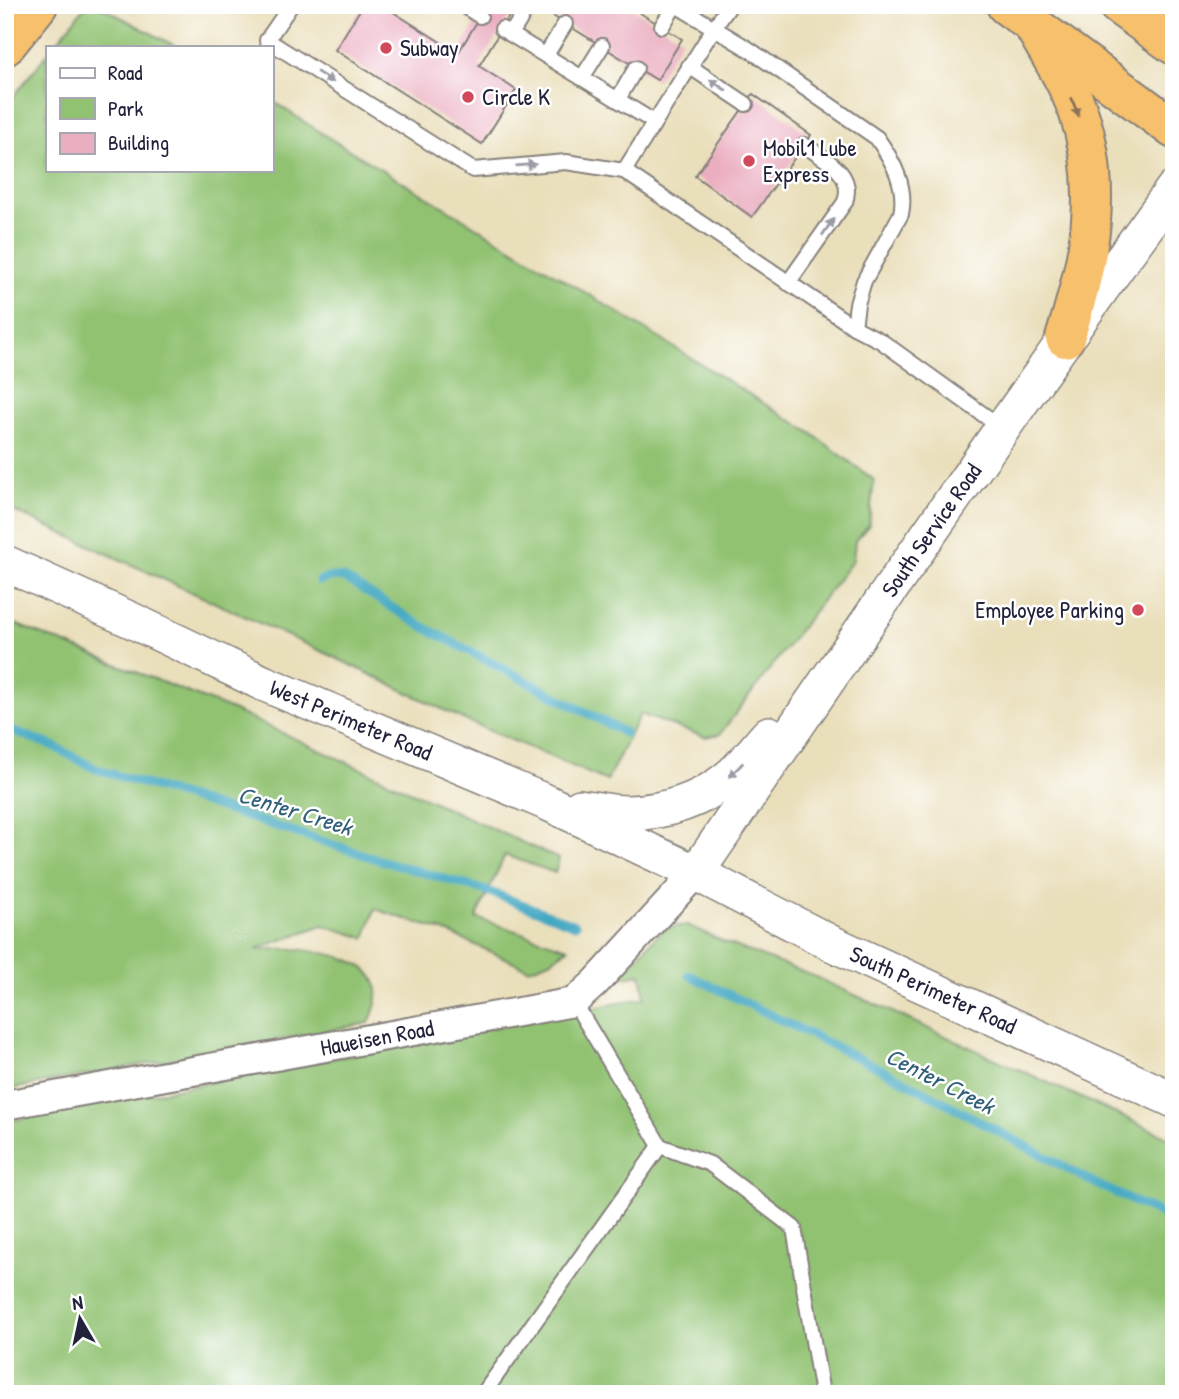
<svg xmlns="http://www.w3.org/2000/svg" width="1179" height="1399" viewBox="0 0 1179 1399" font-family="'Patrick Hand',sans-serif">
	<rect width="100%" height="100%" fill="#fff"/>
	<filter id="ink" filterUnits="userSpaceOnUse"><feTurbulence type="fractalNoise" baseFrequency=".0143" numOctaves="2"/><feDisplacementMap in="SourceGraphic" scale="14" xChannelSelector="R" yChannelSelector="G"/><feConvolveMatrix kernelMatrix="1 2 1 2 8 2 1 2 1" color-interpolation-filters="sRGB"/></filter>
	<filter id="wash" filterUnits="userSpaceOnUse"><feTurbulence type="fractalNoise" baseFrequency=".00686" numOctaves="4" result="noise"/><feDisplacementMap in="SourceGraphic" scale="28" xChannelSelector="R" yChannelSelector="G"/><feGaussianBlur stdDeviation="1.57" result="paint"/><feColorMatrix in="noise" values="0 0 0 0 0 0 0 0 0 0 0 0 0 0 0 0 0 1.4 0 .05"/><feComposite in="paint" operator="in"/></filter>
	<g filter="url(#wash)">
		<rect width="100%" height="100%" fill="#eadfbb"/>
		<g fill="#91c272" stroke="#5a7256" stroke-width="2">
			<path d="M86 5H98L177 47H53Z"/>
			<path d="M47 54V170H271V100L326 136 588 294 810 432 874 480 869 525 855 541 853 560 720 734 705 737 640 714 607 781 467 721 334 657 5 507V107Z"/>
			<path d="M5 620 232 710 559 859 555 873 505 855 476 918 568 948 550 961 529 969 449 933 375 909 365 938 323 925 256 949C268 950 282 948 295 949 322 952 381 958 377 997 377 1005 372 1015 369 1023L5 1090Z"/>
			<path d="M687 925 724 942 813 976 1174 1140V1394H5V1122L645 998 641 974 619 978 647 946 665 928Z"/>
		</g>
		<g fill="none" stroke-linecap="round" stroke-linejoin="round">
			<g stroke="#42a8c2" stroke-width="9">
				<path d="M319 581 331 577 344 578 420 625 625 733"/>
				<path d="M5 728 53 746 96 769 190 798 383 861 490 892 575 925"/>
				<path d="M689 975 899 1078 1098 1185 1174 1220"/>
			</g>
		</g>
		<g id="blocks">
			<g fill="#ebaec1">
				<path d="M363 5H382L458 53 487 5H516L479 66 516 90 482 144 335 50Z"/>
				<path d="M535 5H627L682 39 657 80Z"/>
				<path d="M753 94 811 135 752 217 695 176Z"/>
			</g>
		</g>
	</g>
	<g filter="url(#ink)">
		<use href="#blocks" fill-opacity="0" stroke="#86807b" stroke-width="2"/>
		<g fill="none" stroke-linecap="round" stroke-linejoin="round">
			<defs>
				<g id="service">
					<path d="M291 5 267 40 473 170 566 162 624 171"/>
					<path d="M463 5 480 16"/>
					<path d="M676 5 750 50 877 138C893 161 907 186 901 214L864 281 857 304 854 327"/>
					<path d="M730 5 714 28 624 171 854 327 881 341 1002 428"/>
					<path d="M662 26 675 5"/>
					<path d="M502 29 654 122"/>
					<path d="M511 34 529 5"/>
					<path d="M546 55 565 24"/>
					<path d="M689 66 746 104"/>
					<path d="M582 78 602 46"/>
					<path d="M618 99 636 68"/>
					<path d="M788 283 845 202C855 172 825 160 804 145"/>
					<path d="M660 1146 710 1164 794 1228 822 1394"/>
					<path d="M483 1394 660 1146 574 1002"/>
				</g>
				<g id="minor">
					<path id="s1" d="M5 1105 574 1002 595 983 696 873"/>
				</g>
				<g id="tertiary">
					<path id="s2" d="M5 563 131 620 263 683 548 803 696 873 831 943 1174 1100"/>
					<path d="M580 807C595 809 612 813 628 813 665 812 699 802 728 778 743 766 756 748 769 734"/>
					<path id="s3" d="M696 873C852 643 1010 414 1174 188"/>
				</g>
				<g id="motorway">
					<path d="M1006 5 1174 129"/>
					<path d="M1118 5 1174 45"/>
					<path d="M1033 25C1049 53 1067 81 1078 111 1105 189 1089 262 1065 338"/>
					<path d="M5 46 38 5"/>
				</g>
			</defs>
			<use href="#service" stroke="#86807b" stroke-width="18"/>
			<use href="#minor" stroke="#86807b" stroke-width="32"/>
			<use href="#tertiary" stroke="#86807b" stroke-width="38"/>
			<use href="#motorway" stroke="#86807b" stroke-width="42"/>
			<use href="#service" stroke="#fff" stroke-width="14"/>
			<use href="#minor" stroke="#fff" stroke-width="28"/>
			<use href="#tertiary" stroke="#fff" stroke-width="35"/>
			<use href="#motorway" stroke="#f7c06c" stroke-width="38"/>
		</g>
		<defs><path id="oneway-solid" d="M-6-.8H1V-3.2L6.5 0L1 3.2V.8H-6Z" transform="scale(1.75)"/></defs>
		<g fill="#9c9ca7">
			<use href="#oneway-solid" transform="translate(325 77) rotate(32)"/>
			<use href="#oneway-solid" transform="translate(718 85) rotate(-147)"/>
			<use href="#oneway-solid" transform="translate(526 165) rotate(-5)"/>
			<use href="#oneway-solid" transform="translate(828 227) rotate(-55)"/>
			<use href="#oneway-solid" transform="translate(736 770) rotate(134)"/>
		</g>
		<use fill="#8c7154" href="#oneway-solid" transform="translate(1075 107) rotate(69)"/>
	</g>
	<g fill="#d1495b" stroke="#fff" stroke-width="2.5">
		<circle cx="386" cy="48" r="7"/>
		<circle cx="468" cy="97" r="7"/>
		<circle cx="749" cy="161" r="7"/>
		<circle cx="1138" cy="610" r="7"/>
	</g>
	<g text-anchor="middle" stroke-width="5" stroke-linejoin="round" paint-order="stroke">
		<g font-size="23" fill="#22223b" stroke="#fff" text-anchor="start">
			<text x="400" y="56">Subway</text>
			<text x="482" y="105">Circle K</text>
			<text x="763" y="156">Mobil1 Lube<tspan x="763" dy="26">Express</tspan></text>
			<text x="1124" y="618" text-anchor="end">Employee Parking</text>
		</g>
		<g font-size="23" fill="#22223b" stroke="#fff">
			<text dy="8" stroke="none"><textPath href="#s3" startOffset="416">South Service Road</textPath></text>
			<text dy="8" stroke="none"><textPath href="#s2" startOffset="380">West Perimeter Road</textPath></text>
			<text dy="8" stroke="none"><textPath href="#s2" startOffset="1022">South Perimeter Road</textPath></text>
			<text dy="8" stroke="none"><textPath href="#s1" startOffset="378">Haueisen Road</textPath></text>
		</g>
		<g font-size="24" font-style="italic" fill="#305e78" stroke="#fff">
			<text transform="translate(295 811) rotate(17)" y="8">Center Creek</text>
			<text transform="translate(940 1081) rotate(27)" y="8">Center Creek</text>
		</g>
	</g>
	<rect width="1179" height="1399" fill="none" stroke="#fff" stroke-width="28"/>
	<rect x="46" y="46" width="228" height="126" fill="#ffffff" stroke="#a7a7b1" stroke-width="2"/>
	<rect x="60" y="68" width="35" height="10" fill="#ffffff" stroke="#a7a7b1" stroke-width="2"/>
	<text x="108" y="80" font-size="21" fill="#22223b">Road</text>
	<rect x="60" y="98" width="35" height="21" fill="#91c272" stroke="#a7a7b1" stroke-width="2"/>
	<text x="108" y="116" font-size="21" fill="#22223b">Park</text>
	<rect x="60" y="133" width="35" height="21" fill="#ebaec1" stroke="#a7a7b1" stroke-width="2"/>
	<text x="108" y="150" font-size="21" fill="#22223b">Building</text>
	<g transform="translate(80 1319) rotate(351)" stroke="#ffffff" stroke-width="5" paint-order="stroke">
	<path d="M0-5L12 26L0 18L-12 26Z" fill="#22223b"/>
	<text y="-10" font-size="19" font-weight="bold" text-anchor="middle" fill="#22223b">N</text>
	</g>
</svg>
